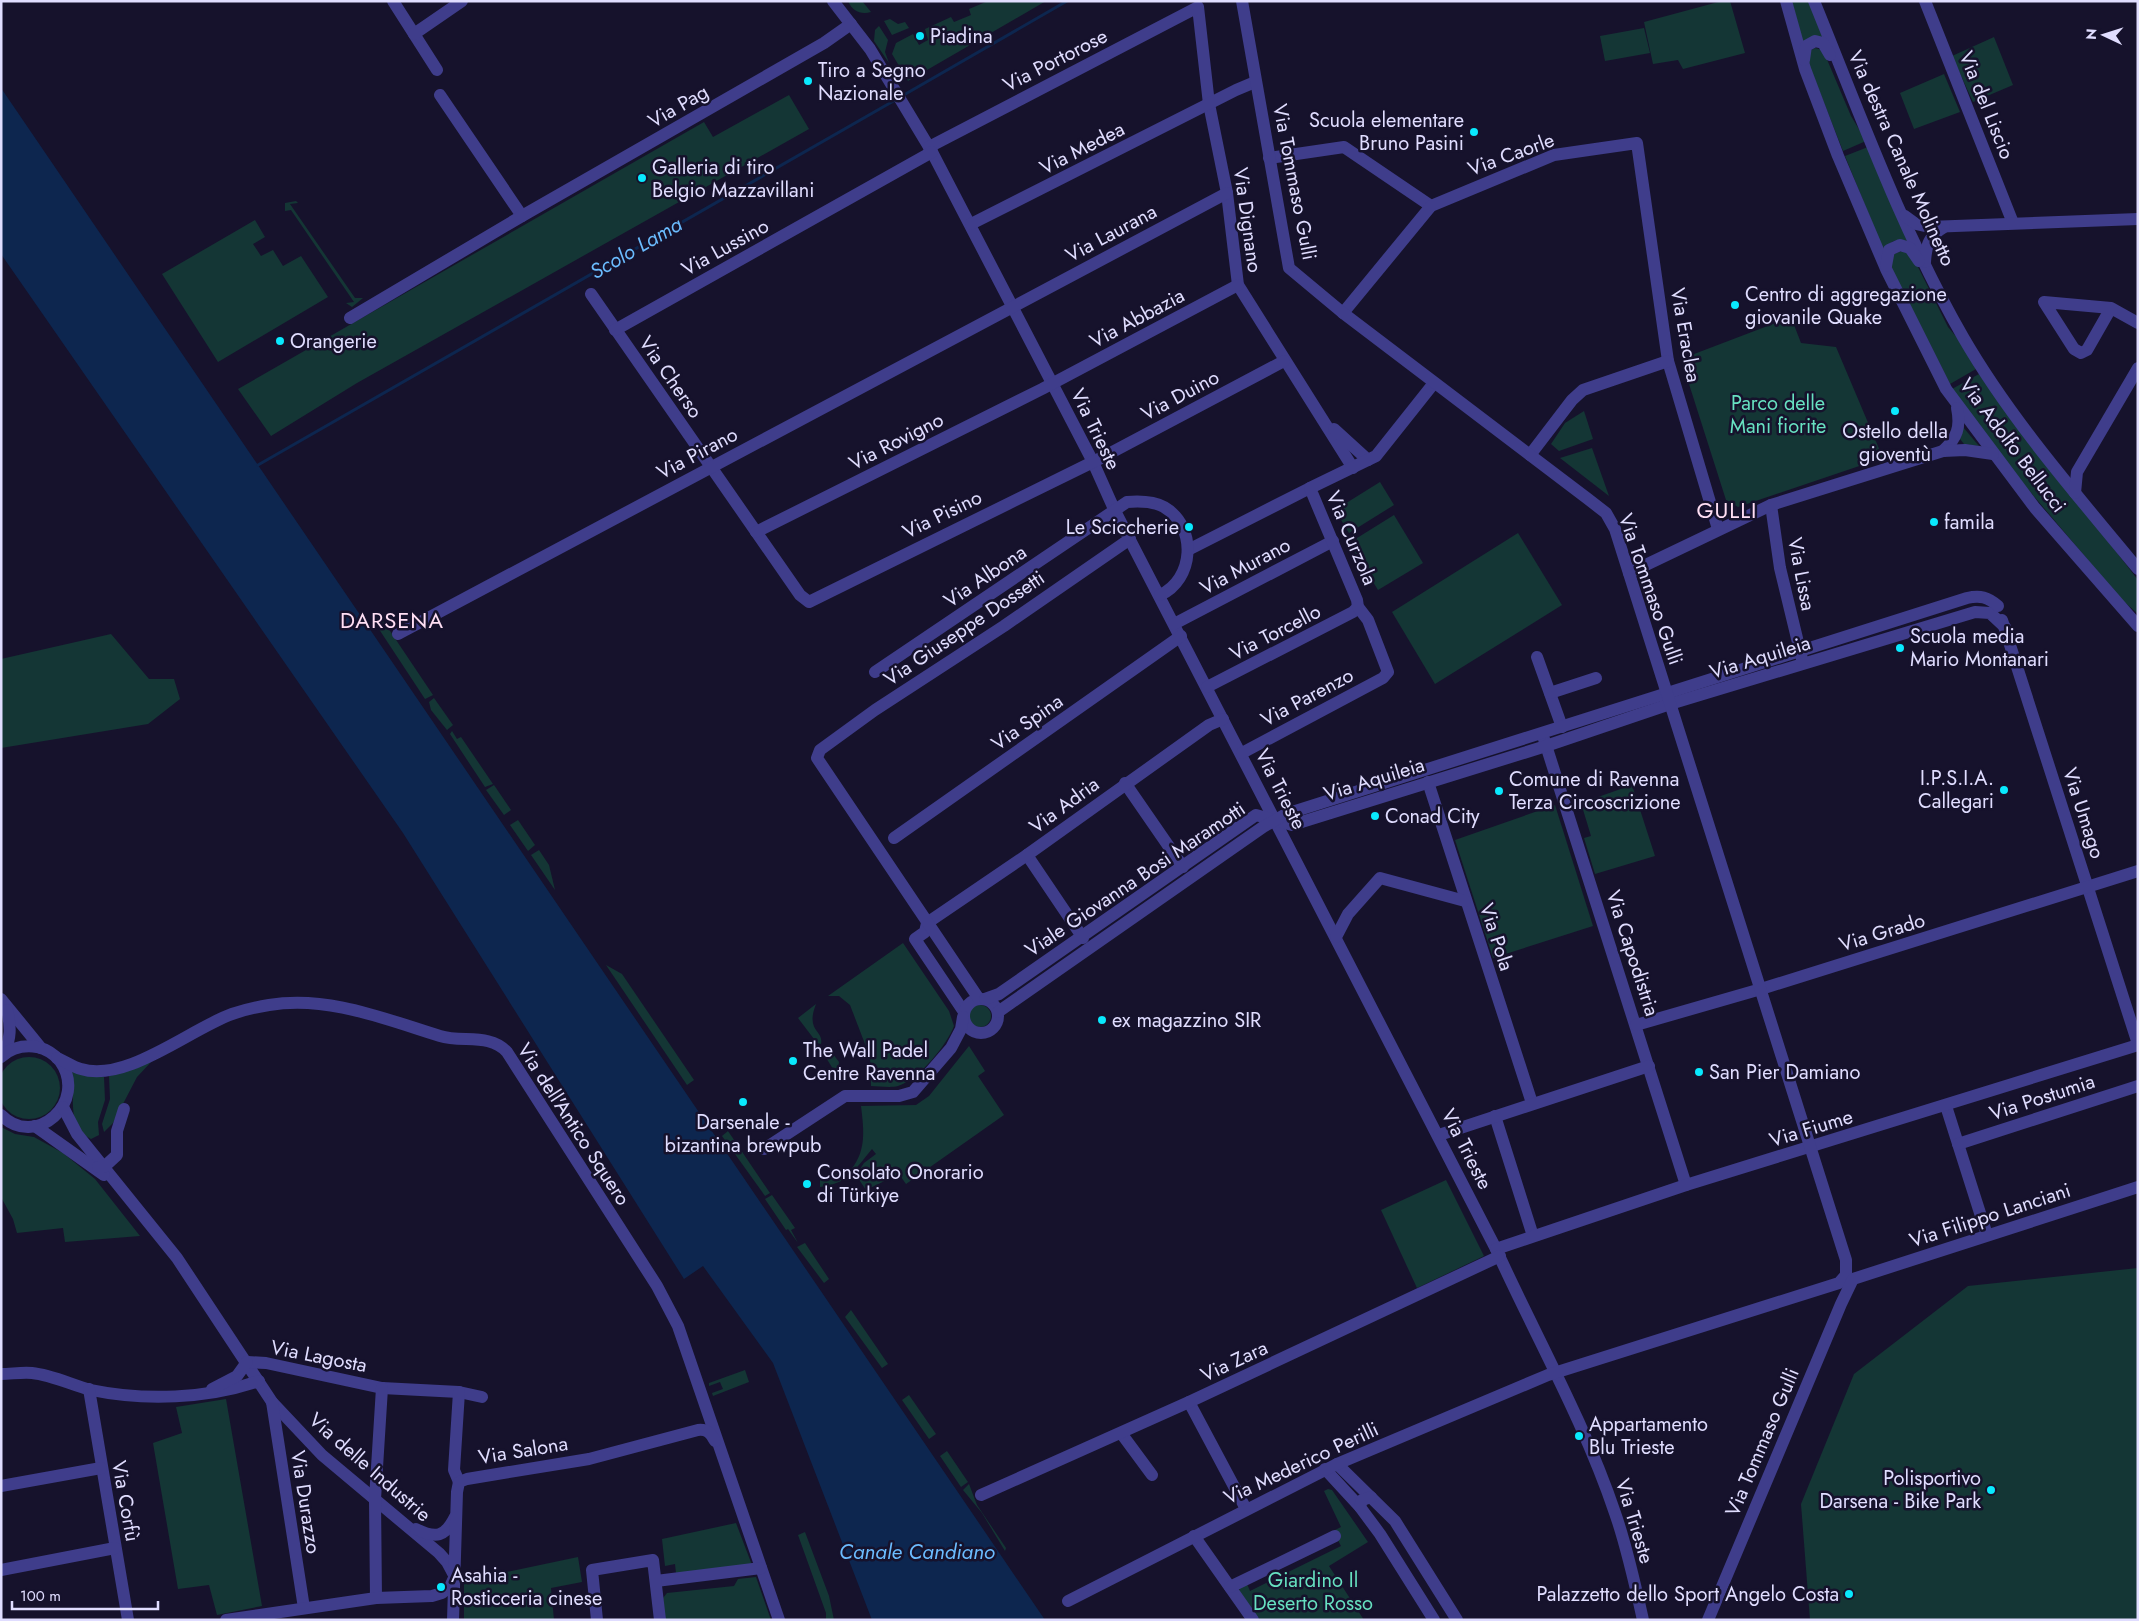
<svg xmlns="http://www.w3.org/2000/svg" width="2139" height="1621" viewBox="0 0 2139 1621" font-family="Jost,sans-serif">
	<rect width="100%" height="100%" fill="#16122c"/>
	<g fill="#143635">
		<path d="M848 1H862L871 12C861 15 852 11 848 1Z"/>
		<path d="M988 1H1046L908 81 892 54 896 43 913 34 919 45 928 40 925 29 951 17 954 22 971 15 969 9Z"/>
		<path d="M1722 1H1730L1745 53 1683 69 1678 60 1653 64 1644 22Z"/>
		<path d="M1792 1H1809L1823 38 1803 44Z"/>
		<path d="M890 19 898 24 905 22 909 28 892 35 884 21Z"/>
		<path d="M879 26 888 40 885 52 889 63 874 41 875 30Z"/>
		<path d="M1644 28 1650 53 1605 61 1600 36Z"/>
		<path d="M1994 37 2013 85 1973 102 1952 56Z"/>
		<path d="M1815 48 1823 50 1851 116 1866 141 1843 151 1806 57 1808 52Z"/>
		<path d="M1944 74 1960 112 1914 129 1900 93Z"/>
		<path d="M789 95 809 129 357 383 271 436 238 389 704 122 713 137Z"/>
		<path d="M1868 147 1910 242C1898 238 1890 239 1884 252L1845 156Z"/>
		<path d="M296 201 298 203 290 204 355 298H363L352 307 346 303 354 302 291 210 285 211V203Z"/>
		<path d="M255 220 265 237 253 244 261 256 273 250 283 266 301 256 328 297 218 362 162 274Z"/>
		<path d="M1902 251 1912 255 1948 327 1964 346 1976 369 1950 384 1891 267 1894 254Z"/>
		<path d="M1791 317 1801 343 1836 347 1883 458 1738 507 1726 500 1681 359Z"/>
		<path d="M1979 374 2138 580V614L2121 599 2016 475 1952 389Z"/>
		<path d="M1584 411 1593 439 1559 451 1551 444 1565 423Z"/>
		<path d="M1963 427 1979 446 1964 444 1960 439Z"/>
		<path d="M1592 448 1609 496 1560 458Z"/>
		<path d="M1380 482 1394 505 1349 533 1335 510Z"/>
		<path d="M1394 515 1423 563 1378 590 1349 543Z"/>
		<path d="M1518 533 1562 605 1435 684 1392 612Z"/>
		<path d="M371 617 382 619 433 695 425 699Z"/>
		<path d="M111 634 149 679H174L180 699 148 724 1 748V659Z"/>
		<path d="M434 698 453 725 447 730 431 710 429 702Z"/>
		<path d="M452 731 457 739 461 737 493 784 485 787 450 734Z"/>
		<path d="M494 785 511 810 504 815 486 790Z"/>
		<path d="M1632 785 1655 856 1595 874 1584 838 1591 836 1581 803Z"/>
		<path d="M1555 805 1593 926 1493 958 1455 840Z"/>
		<path d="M518 820 535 845 528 851 510 825Z"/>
		<path d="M539 850 549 865 555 890 531 855Z"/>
		<path d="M903 943 949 1011 954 1026C947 1045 918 1080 898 1086 890 1088 879 1086 871 1086L870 1057 850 1005 839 996H828Z"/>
		<path d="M606 965 622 974 694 1080 687 1085Z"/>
		<path d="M816 1004C805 1032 824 1030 821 1044L817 1043 798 1018Z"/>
		<circle cx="980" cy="1016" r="11"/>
		<path d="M969 1046 985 1071 978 1076 1004 1115 906 1184 899 1174 866 1190 856 1175 864 1163 876 1154 872 1149C855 1169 848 1184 820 1187V1178L824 1175 848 1173C867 1153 864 1131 861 1106L916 1105 929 1096Z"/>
		<path d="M826 1049 830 1050 839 1062 838 1069H833L825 1056Z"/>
		<circle cx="29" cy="1088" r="31"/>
		<path d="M152 1061 137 1077 113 1123 104 1132 102 1124 110 1099 109 1076Z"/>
		<path d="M71 1071 104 1077 105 1100 98 1122 99 1135 91 1139C64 1125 77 1093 71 1071Z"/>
		<path d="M1 1127 15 1134 34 1137 63 1153 95 1179 140 1236 65 1242 63 1228 17 1233 13 1219 1 1197Z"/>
		<path d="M728 1131 770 1193 765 1196 722 1136Z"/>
		<path d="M1446 1180 1484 1256 1417 1288 1381 1210Z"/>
		<path d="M772 1195 795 1228 791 1230 798 1243 788 1229 786 1230 765 1199Z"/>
		<path d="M805 1243 829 1279 824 1283 797 1247Z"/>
		<path d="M2138 1268V1620H1810L1801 1504 1854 1374 1968 1286Z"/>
		<path d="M851 1310 888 1364 882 1368 845 1317Z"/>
		<path d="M745 1370 749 1382 713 1396 712 1393 723 1389 720 1382 709 1386V1383Z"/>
		<path d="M909 1395 936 1434 929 1439 902 1400Z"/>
		<path d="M226 1399 262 1606 217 1615 209 1585 178 1589 153 1443 182 1433 176 1407Z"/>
		<path d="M947 1451 968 1482 961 1487 940 1456Z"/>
		<path d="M969 1484 977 1505 1006 1548 1005 1551 982 1513 963 1490Z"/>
		<path d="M1328 1489 1332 1490 1368 1542 1329 1566 1364 1620H1260L1239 1591 1240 1587 1247 1584 1250 1591 1341 1546 1333 1531 1341 1527 1324 1491Z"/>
		<path d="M736 1523 752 1565 676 1573 675 1564 665 1566 662 1539Z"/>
		<path d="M805 1532 829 1596 834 1620H826V1613L798 1535Z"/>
		<path d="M578 1557 582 1582 551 1588 554 1620H464V1581Z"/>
		<path d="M756 1577 771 1620H665L663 1598 667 1593 734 1586 738 1579Z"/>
	</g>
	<path fill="#0d264f" d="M1 88 1045 1620H872L773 1363 703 1266 684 1279 403 833 1 254Z"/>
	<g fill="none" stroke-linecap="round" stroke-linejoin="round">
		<g stroke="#0d264f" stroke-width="3">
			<path d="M902 96 1067 1"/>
			<path d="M258 465 897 99"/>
		</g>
		<g stroke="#3f3d8b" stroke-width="12">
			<path d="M393 1 437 70"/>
			<path d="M833 1 870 49 932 152 1093 462 1114 509 1496 1249C1536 1337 1584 1421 1615 1513 1627 1547 1635 1584 1643 1620"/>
			<path d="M1786 1 1805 69 1838 156 1886 269 1946 389 2035 508 2138 626"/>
			<path d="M1814 1C1860 114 1902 231 1963 337 2011 420 2077 495 2138 569"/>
			<path d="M1925 1 2013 223"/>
			<path d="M414 34 462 1"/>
			<path d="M1804 60 1806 46 1815 41 1823 43 1830 55"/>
			<path d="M440 95 522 216"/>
			<path d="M929 147 1198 7 1209 104 1227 193 1238 285 1353 468"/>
			<path d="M1269 158 1344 147 1431 206"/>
			<path d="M1905 216 1916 224 1929 227 2138 219"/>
			<path d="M971 224 1236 90 1255 82"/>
			<path d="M1925 262C1926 245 1929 236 1944 227"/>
			<path d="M1886 266 1889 250 1900 245 1910 248 1919 261"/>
			<path d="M591 294 800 595 809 602 1101 458 1284 361"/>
			<path d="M2111 308 2087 350 2081 353 2074 349 2044 302 2111 308 2138 323"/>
			<path d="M1343 313 1431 206 1554 155 1637 143 1668 361 1718 529"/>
			<path d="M350 318 522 216 824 43 851 24"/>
			<path d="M615 330 932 152"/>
			<path d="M1334 429 1368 460"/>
			<path d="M1943 451C1957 438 1961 427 1957 408"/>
			<path d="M1530 455 1572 400 1583 390 1668 361"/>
			<path d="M2075 493 2077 472 2138 368"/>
			<path d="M1771 505 1780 568 1802 659"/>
			<path d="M756 532 1042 389 1238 285"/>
			<path d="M1188 550 1310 488"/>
			<path d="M1629 573 1771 505 1943 451 1965 450 1993 454"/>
			<path d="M2002 620 2138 1044"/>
			<path d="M1174 624 1333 541"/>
			<path d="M398 634 1227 193"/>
			<path d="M1537 657 1562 727"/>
			<path d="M875 672 1127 502C1139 501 1153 501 1164 507 1198 527 1194 580 1160 595"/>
			<path d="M1207 687 1353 612 1358 607"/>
			<path d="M1550 693 1596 678"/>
			<path d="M1544 739 1686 1185"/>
			<path d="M1242 753 1383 678 1388 672 1368 620 1358 607 1357 600 1310 488 1376 456 1434 383"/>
			<path d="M1428 782 1532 1103"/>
			<path d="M1125 783 1183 867"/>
			<path d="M894 838 1181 636"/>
			<path d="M1027 855 1083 938"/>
			<path d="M927 923 1027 855 1209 725 1223 719"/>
			<path d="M927 923 925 932 915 939 964 1012"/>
			<path d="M1336 937 1348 914 1380 878 1465 901"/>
			<circle cx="981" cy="1016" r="17"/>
			<path d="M1 999 41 1048"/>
			<path d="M979 999 817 758 820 750 875 710 1004 626 1130 539"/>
			<path d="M985 999 999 994 1256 815 1292 825 1546 746 1670 704 1975 612 1990 613 2005 627"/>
			<path d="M998 1012 1263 827 1286 814 1967 598C1980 595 1988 597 1998 606"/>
			<path d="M1636 1025 1761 989 2138 871"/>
			<path d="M4 1054C11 1038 11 1027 7 1010"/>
			<path d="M1 1057C11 1048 24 1045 37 1047 46 1049 54 1054 60 1061 89 1102 35 1150 1 1115"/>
			<path d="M57 1058C65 1061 73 1067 81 1069 126 1083 190 1029 232 1014 244 1010 257 1007 269 1005 327 995 385 1019 440 1036 462 1043 490 1033 507 1052L657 1286 678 1326 779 1620"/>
			<path d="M1946 1106 1987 1235"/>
			<path d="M63 1107 77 1134 177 1258 272 1402 322 1455 439 1553 447 1562 455 1577"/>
			<path d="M1495 1116 1533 1236"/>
			<path d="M35 1126 104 1175"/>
			<path d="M1439 1135 1649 1066"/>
			<path d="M1958 1144 2138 1086"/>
			<path d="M764 1149 845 1096H899L913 1092 951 1048 961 1029 963 1017"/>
			<path d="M98 1167H104L117 1155V1131L124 1109"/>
			<path d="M1496 1249 1686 1185 2138 1045"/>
			<path d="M247 1362 266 1363 382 1388 459 1392 482 1397"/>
			<path d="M1 1374C11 1374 22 1372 32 1373 52 1375 72 1385 91 1390 144 1401 207 1399 259 1381"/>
			<path d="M89 1389 128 1620"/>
			<path d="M212 1389 237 1376 247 1362"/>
			<path d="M272 1402 304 1608"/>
			<path d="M1189 1402 1246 1509"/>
			<path d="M1121 1433 1152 1475"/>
			<path d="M1337 1464 1395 1521 1457 1620"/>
			<path d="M1325 1469 1360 1507"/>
			<path d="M459 1482 454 1470 459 1392"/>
			<path d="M1 1486 101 1468"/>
			<path d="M981 1495 1189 1402 1500 1256"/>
			<path d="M1371 1497 1362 1500 1360 1507 1380 1534 1434 1620"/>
			<path d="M416 1529C436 1539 445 1537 455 1517"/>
			<path d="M1194 1536 1253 1620"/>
			<path d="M1 1570 115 1548"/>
			<path d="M656 1581 761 1568"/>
			<path d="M1230 1587 1335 1536"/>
			<path d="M376 1598 375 1499 382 1388"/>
			<path d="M1068 1601 1337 1464 1548 1375 1839 1283 1846 1275V1260L1615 529 1606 513 1588 499 1343 313 1289 268 1242 1"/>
			<path d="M226 1620 376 1598 432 1596 442 1593 450 1587 454 1578"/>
			<path d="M453 1620 457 1492 459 1482 467 1479 589 1459 698 1430C707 1429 711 1433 715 1441"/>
			<path d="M597 1620 592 1570 653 1560 660 1620"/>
			<path d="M1708 1620 1841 1304 1853 1279 2138 1187"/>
		</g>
	</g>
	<g fill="#09e9fe" stroke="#16122c" stroke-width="2">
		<circle cx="920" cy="36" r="5"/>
		<circle cx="808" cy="81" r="5"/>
		<circle cx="1474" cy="132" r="5"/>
		<circle cx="642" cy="178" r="5"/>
		<circle cx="1735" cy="305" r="5"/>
		<circle cx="280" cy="341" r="5"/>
		<circle cx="1895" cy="411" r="5"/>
		<circle cx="1934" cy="522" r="5"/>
		<circle cx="1189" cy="527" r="5"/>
		<circle cx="1900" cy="648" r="5"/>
		<circle cx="2004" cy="790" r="5"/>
		<circle cx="1499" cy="791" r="5"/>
		<circle cx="1375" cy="816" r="5"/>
		<circle cx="1102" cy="1020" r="5"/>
		<circle cx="793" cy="1061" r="5"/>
		<circle cx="1699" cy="1072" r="5"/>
		<circle cx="743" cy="1102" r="5"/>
		<circle cx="807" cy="1184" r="5"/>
		<circle cx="1579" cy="1436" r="5"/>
		<circle cx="1991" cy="1490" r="5"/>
		<circle cx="441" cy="1587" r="5"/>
		<circle cx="1849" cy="1594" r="5"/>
	</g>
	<g text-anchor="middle" stroke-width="5" stroke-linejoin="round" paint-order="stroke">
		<g font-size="20" fill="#e0ddff" stroke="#16122c" text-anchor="start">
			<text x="930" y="43">Piadina</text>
			<text x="818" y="77">Tiro a Segno<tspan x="818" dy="23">Nazionale</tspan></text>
			<text x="1464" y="127" text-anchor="end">Scuola elementare<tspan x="1464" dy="23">Bruno Pasini</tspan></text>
			<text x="652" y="174">Galleria di tiro<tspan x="652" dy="23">Belgio Mazzavillani</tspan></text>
			<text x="1745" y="301">Centro di aggregazione<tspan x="1745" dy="23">giovanile Quake</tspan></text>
			<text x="290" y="348">Orangerie</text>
			<text x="1895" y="438" text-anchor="middle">Ostello della<tspan x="1895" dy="23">gioventù</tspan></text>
			<text x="1944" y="529">famila</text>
			<text x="1179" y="534" text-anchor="end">Le Sciccherie</text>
			<text x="1910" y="643">Scuola media<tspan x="1910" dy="23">Mario Montanari</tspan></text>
			<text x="1994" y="785" text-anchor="end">I.P.S.I.A.<tspan x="1994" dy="23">Callegari</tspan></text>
			<text x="1509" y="786">Comune di Ravenna<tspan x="1509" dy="23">Terza Circoscrizione</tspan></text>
			<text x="1385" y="823">Conad City</text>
			<text x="1112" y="1027">ex magazzino SIR</text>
			<text x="803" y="1057">The Wall Padel<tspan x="803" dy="23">Centre Ravenna</tspan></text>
			<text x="1709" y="1079">San Pier Damiano</text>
			<text x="743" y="1129" text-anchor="middle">Darsenale -<tspan x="743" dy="23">bizantina brewpub</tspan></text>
			<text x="817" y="1179">Consolato Onorario<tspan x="817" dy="23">di Türkiye</tspan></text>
			<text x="1589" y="1431">Appartamento<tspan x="1589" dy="23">Blu Trieste</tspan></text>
			<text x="1981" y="1485" text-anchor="end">Polisportivo<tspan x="1981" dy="23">Darsena - Bike Park</tspan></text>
			<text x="451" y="1582">Asahia -<tspan x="451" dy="23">Rosticceria cinese</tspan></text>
			<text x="1839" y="1601" text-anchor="end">Palazzetto dello Sport Angelo Costa</text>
		</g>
		<g font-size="20" fill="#e0ddff" stroke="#16122c">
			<text transform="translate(1055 60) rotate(-27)" y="7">Via Portorose</text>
			<text transform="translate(1987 105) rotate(68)" y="7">Via del Liscio</text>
			<text transform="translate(678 106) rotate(-30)" y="7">Via Pag</text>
			<text transform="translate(1082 148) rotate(-27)" y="7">Via Medea</text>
			<text transform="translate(1511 154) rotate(-20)" y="7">Via Caorle</text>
			<text transform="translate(1902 158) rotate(66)" y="7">Via destra Canale Molinetto</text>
			<text transform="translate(1295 182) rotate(79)" y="7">Via Tommaso Gulli</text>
			<text transform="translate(1248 220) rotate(82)" y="7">Via Dignano</text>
			<text transform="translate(1111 233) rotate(-28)" y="7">Via Laurana</text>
			<text transform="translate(725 247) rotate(-29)" y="7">Via Lussino</text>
			<text transform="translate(1137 318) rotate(-28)" y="7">Via Abbazia</text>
			<text transform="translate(1686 335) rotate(80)" y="7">Via Eraclea</text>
			<text transform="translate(671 377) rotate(55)" y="7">Via Cherso</text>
			<text transform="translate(1180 395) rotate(-28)" y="7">Via Duino</text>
			<text transform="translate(1096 429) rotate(64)" y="7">Via Trieste</text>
			<text transform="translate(896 441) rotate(-27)" y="7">Via Rovigno</text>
			<text transform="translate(2013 445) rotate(53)" y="7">Via Adolfo Bellucci</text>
			<text transform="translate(697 453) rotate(-28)" y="7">Via Pirano</text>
			<text transform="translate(942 514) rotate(-26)" y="7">Via Pisino</text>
			<text transform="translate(1352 538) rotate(67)" y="7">Via Curzola</text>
			<text transform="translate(1245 566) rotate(-28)" y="7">Via Murano</text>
			<text transform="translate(1802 574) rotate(79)" y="7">Via Lissa</text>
			<text transform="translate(985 576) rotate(-34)" y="7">Via Albona</text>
			<text transform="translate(1651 589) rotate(71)" y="7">Via Tommaso Gulli</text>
			<text transform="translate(964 628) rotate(-34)" y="7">Via Giuseppe Dossetti</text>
			<text transform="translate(1275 632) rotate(-27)" y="7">Via Torcello</text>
			<text transform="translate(1760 657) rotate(-17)" y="7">Via Aquileia</text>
			<text transform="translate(1307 697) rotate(-28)" y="7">Via Parenzo</text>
			<text transform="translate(1027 722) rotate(-35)" y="7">Via Spina</text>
			<text transform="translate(1374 779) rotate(-17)" y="7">Via Aquileia</text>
			<text transform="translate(1281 789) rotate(63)" y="7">Via Trieste</text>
			<text transform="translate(1064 805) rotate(-36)" y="7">Via Adria</text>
			<text transform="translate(2084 813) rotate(72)" y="7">Via Umago</text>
			<text transform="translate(1135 879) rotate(-34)" y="7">Viale Giovanna Bosi Maramotti</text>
			<text transform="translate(1882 932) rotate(-17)" y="7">Via Grado</text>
			<text transform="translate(1497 937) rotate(72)" y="7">Via Pola</text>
			<text transform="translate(1633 953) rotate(72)" y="7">Via Capodistria</text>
			<text transform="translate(2042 1097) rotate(-18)" y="7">Via Postumia</text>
			<text transform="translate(574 1124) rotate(57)" y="7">Via dell'Antico Squero</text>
			<text transform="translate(1811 1128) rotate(-17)" y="7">Via Fiume</text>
			<text transform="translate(1467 1149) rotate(63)" y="7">Via Trieste</text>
			<text transform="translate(1990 1215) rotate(-18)" y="7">Via Filippo Lanciani</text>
			<text transform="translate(319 1356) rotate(11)" y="7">Via Lagosta</text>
			<text transform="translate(1234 1361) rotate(-25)" y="7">Via Zara</text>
			<text transform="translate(1762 1442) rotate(-67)" y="7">Via Tommaso Gulli</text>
			<text transform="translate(523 1450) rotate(-9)" y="7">Via Salona</text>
			<text transform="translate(1301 1463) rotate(-25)" y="7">Via Mederico Perilli</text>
			<text transform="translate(370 1467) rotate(41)" y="7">Via delle Industrie</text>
			<text transform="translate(126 1501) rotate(80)" y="7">Via Corfù</text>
			<text transform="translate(306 1502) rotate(81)" y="7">Via Durazzo</text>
			<text transform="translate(1635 1521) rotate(73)" y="7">Via Trieste</text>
		</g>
		<g font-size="20" fill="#67e1c1" stroke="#16122c">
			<text x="1778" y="410">Parco delle<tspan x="1778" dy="23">Mani fiorite</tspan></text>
			<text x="1313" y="1587">Giardino Il<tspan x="1313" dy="23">Deserto Rosso</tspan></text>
		</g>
		<g font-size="21" font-style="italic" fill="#6bbcff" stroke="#16122c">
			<text transform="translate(636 248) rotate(-30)" y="7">Scolo Lama</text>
			<text x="917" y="1559">Canale Candiano</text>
		</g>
		<g font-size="22" letter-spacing="1" fill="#ffdff4" stroke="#16122c">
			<text x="1727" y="518">GULLI</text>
			<text x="392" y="628">DARSENA</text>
		</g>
	</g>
	<rect width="2139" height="1621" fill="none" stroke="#e0ddff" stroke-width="5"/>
	<g transform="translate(2104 35) rotate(274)" stroke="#16122c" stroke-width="4" paint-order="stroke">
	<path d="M0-4L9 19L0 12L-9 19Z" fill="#e0ddff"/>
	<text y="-8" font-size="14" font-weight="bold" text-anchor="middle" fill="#e0ddff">N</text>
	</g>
	<path d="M12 1601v8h146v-8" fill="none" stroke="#e0ddff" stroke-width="2.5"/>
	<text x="20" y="1601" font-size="15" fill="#e0ddff" stroke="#16122c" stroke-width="4" paint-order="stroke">100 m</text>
</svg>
